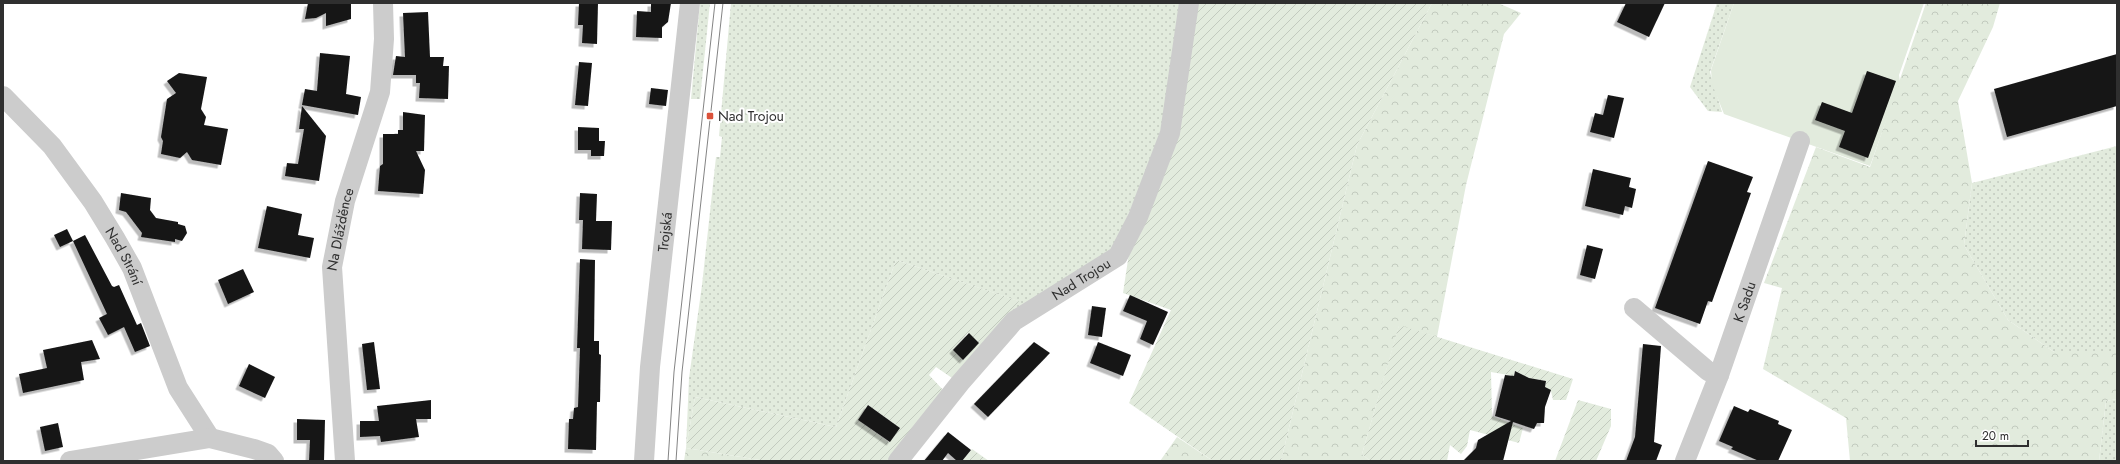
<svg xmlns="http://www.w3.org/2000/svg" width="2120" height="464" viewBox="0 0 2120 464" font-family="Jost,sans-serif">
	<defs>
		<pattern id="grass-dots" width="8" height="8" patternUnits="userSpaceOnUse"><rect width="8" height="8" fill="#e2ebdd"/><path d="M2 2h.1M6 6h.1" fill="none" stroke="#c2cabe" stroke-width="1.8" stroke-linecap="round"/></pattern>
		<pattern id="forest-crowns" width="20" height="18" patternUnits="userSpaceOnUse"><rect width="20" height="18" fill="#e2ebdd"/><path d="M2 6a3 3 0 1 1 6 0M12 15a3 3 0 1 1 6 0" fill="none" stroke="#c2cabe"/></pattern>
		<pattern id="garden-furrows" width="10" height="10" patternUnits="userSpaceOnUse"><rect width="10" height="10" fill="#e2ebdd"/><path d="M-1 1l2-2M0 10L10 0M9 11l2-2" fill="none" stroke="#c2cabe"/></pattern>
		<filter id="shadow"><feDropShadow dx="-3.5" dy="3.5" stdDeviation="0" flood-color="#0004"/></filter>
	</defs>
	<rect width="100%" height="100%" fill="#fff"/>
	<g fill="url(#grass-dots)">
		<path d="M700 3H710L700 99H691Z"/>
		<path d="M731 3H1184L1165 131 1113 249 1004 322 1018 301 896 260 836 427 695 397 686 448 689 378 702 285 716 157H720L722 137 719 136Z"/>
		<path d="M1717 3H1734L1710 72 1722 112 1708 111 1690 87Z"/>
		<path d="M2117 146V352H2054L2008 320 1964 245 1972 183Z"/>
		<path d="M2117 399V461H2099L2106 401Z"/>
	</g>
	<g fill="url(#forest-crowns)">
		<path d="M1432 3H1498L1521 13 1504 34 1466 185 1437 337 1399 326 1362 454 1370 461H1281L1357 145Z"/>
		<path d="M1926 3H2000L1993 27 1958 101 1972 183 1964 245 2008 320 2054 352H2117V399L2106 401 2099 461H1850L1846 418 1763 369 1782 288 1764 283 1816 147 1870 167Z"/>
		<path d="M1177 437 1213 461H1160Z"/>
		<path d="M686 448 766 461H684Z"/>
	</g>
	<g fill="url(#garden-furrows)" fill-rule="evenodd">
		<path d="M1196 3H1432L1357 145 1281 461H1213L1129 403 1171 310 1123 293 1131 240Z"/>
		<path d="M896 260 1019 301 1004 322 955 380 936 367 929 375 945 392 891 461H766L686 448 695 397 836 427ZM968 333 979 343 963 360 953 350ZM868 405 900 428 889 442 858 420Z"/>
		<path d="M1399 325 1573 379 1566 400H1553L1551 391 1545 387 1546 381 1529 378 1515 371 1514 376 1491 372 1492 416 1523 428 1519 443 1470 430 1467 446 1461 454 1450 445 1447 461H1370L1362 454Z"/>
		<path d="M1578 400 1611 409V426L1596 461H1555Z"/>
		<path d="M972 449 989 461H962Z"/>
	</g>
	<path fill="#e2ebdd" d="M1734 3H1924L1899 75 1900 82 1870 166 1724 114 1712 84 1711 70Z"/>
	<g fill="#161616" filter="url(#shadow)">
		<path d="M308 3H351V19L326 26V13L316 18 305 19Z"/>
		<path d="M579 3H598L597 44 582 43 583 25H578Z"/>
		<path d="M651 3H671L668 22 662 27V38L636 37 637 11 651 12Z"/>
		<path d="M1626 3H1665L1649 37 1617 22Z"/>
		<path d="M428 12 430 57H444L443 66H449L448 99 419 98 420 83H416V75H393L396 56 405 57 403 13Z"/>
		<path d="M320 53 350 56 346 94 361 97 358 115 302 105 305 89 317 91Z"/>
		<path d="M2117 54V106L2007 137 1994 89Z"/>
		<path d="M579 62 592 63 588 106 575 105Z"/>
		<path d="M1867 71 1896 81 1868 158 1839 147 1845 131 1815 120 1822 102 1852 113Z"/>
		<path d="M179 73 207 77 201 109 206 117 204 125 228 129 221 165 192 160 187 152 180 158 161 154 163 141 161 137 167 99 176 93 167 81Z"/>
		<path d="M651 88 668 90 666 106 649 104Z"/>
		<path d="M1608 95 1624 98 1614 138 1590 132 1595 113 1603 115Z"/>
		<path d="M302 106 326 136 319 181 285 176 287 163 298 164 304 129H299Z"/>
		<path d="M403 112 425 115 424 151H416L425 170 423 194 378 191 380 166 383 164V134H398V130H403Z"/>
		<path d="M578 127 599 128V141H605L604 156H591V150H578Z"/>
		<path d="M1708 161 1753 177 1747 192 1751 193 1712 302 1708 301 1700 324 1655 308Z"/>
		<path d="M1593 169 1631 178 1629 187 1636 189 1632 208 1625 206 1623 215 1585 206Z"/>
		<path d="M121 193 151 198 150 210 156 218 178 222V224L185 226 187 233 182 241 175 239V242L141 237 142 233 126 212 119 210Z"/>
		<path d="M580 193 597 194 596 221H612L611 250 582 249 583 220H593H579Z"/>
		<path d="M267 206 302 214 298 235 314 238 310 258 258 248Z"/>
		<path d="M67 229 73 241 60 247 54 235Z"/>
		<path d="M85 235 112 286 114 287 119 285 137 325 141 323 150 346 135 352 124 327 108 335 99 318 107 314 73 241Z"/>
		<path d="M1587 245 1603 249 1595 279 1580 275Z"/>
		<path d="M580 259 595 260 594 341H599V354L601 355 600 402H597L596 450 568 449 569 419H573L574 408 578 407 580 348H577Z"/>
		<path d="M243 269 254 292 228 304 218 280Z"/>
		<path d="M1130 295 1168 312 1153 345 1140 339 1147 321 1123 311Z"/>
		<path d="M1092 306 1106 308 1102 337 1088 335Z"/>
		<path d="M969 333 979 343 963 360 953 350Z"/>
		<path d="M92 340 100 359 81 362 84 380 23 393 19 374 47 368 43 350Z"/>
		<path d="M374 342 380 389 367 390 362 344Z"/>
		<path d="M1034 342 1050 353 988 417 974 404Z"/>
		<path d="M1098 342 1131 355 1123 376 1090 363Z"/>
		<path d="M1643 344 1661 346 1654 442 1662 445 1656 461H1626L1635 437Z"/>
		<path d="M249 364 275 377 265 398 239 386Z"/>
		<path d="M1515 371 1529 378 1546 381 1545 387 1551 390 1545 407 1544 423H1537L1534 429 1513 422 1503 461H1463L1476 448 1478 440 1511 421 1495 416 1505 375 1514 376Z"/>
		<path d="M431 400V419H416L419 437 381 442 380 436 360 437V421H379L377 406Z"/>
		<path d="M868 405 900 428 890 442 858 420Z"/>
		<path d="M1734 406 1748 412 1750 409 1779 421 1778 424 1792 430 1778 461H1759L1731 449 1733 447 1719 441Z"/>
		<path d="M297 419 325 420 324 461H309L310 440H297Z"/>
		<path d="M58 423 63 447 45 451 40 427Z"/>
		<path d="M948 432 971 450 962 461H957L948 453 942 461H924Z"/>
	</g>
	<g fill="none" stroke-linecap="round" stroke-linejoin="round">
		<g stroke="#ccc" stroke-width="20">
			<path id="s1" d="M3 96 52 146 93 202 115 238 132 268 178 388 210 438"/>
			<path d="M1634 308 1708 371 1719 375"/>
			<path d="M70 461 210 438 254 449 268 454 274 461"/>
			<path id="s2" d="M345 461 332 267 345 201 380 92 384 39 383 3"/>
			<path id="s3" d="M644 461 650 367 690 3"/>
			<path id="s4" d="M898 461 960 383 1014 321 1118 256 1138 217 1170 133 1189 3"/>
			<path id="s5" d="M1685 461 1719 375 1800 141"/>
		</g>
		<g stroke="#848484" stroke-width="1">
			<path d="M668 461 674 372 715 3"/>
			<path d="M676 461 682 372 723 3"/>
		</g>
	</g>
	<rect fill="#db523b" stroke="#fff" stroke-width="1.5" x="706" y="112" width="8" height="8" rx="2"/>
	<g text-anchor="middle" stroke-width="4" stroke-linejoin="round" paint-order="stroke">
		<g font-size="14" fill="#2f2f2f" stroke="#fff" text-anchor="start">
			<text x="718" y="121">Nad Trojou</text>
		</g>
		<g font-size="14" fill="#2f2f2f" stroke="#fff">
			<text dy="5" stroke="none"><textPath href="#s2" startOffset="233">Na Dlážděnce</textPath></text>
			<text dy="5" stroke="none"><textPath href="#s3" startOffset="230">Trojská</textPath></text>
			<text dy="5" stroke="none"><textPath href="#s1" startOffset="202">Nad Strání</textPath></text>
			<text dy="5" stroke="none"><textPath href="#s4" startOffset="261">Nad Trojou</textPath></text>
			<text dy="5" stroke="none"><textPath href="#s5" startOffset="170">K Sadu</textPath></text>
		</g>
	</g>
	<rect width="2120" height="464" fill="none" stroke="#2f2f2f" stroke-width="8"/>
	<path d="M1976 440v6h52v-6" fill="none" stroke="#2f2f2f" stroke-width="2"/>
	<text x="1982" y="440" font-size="12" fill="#2f2f2f" stroke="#ffffff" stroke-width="3" paint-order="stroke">20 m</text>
</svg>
